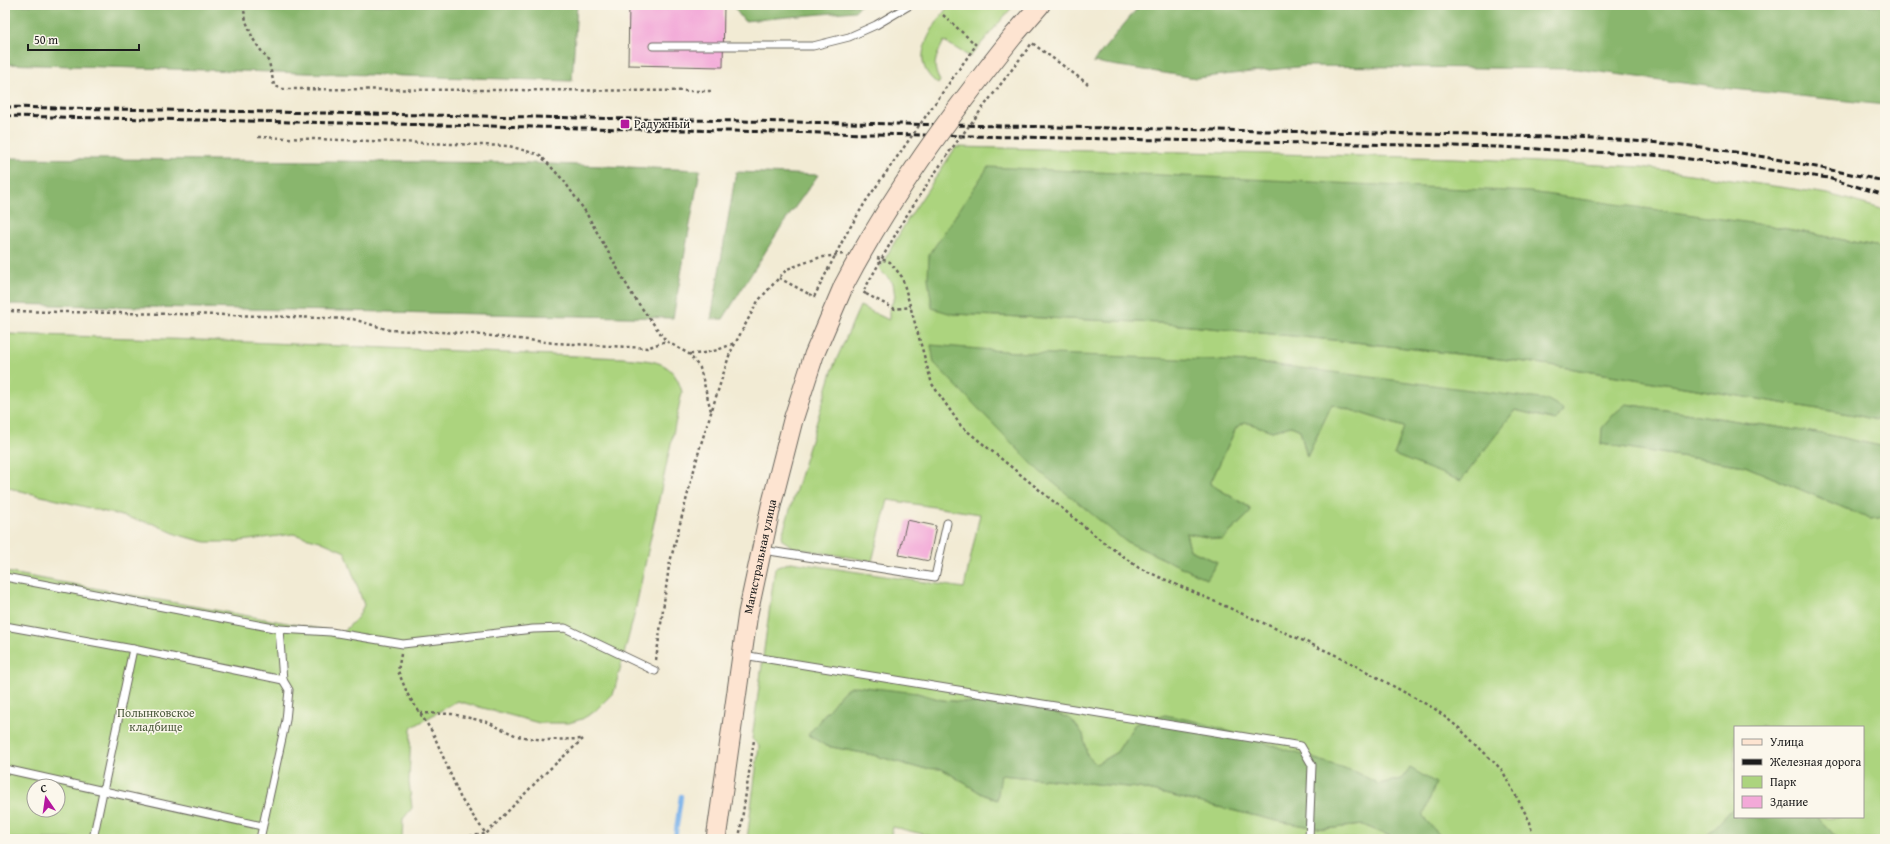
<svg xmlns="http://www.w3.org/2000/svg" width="1890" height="844" viewBox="0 0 1890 844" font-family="'Gentium Book Plus',serif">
	<rect width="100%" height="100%" fill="#fbf7ec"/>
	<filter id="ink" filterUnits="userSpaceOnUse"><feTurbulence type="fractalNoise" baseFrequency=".025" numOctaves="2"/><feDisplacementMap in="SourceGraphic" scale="8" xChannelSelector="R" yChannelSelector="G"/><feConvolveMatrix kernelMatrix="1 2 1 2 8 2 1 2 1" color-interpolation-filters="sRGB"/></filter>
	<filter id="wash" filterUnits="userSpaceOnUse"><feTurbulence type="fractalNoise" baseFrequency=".012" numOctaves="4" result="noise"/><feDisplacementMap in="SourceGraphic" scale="16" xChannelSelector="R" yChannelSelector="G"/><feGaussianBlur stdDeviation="0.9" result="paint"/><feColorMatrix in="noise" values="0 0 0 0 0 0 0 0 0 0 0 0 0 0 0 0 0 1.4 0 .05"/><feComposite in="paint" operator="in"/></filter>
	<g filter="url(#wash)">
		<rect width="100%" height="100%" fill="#f2ebd4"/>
		<g fill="#acd47e" stroke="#64784d" fill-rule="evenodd">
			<path d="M949 5H1014L970 57 944 41C936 57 931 65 940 81L938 84C906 60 932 29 949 5Z"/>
			<path d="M956 147 1456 158 1642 167 1828 194 1885 210V248L1772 226 953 314 1160 323 1363 343 1543 364 1855 415 1885 422V447L1829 435 1626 404 1601 444 1745 466 1870 519 1885 517V839H1838L1817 817H1863V727H1735V806L1704 839H1443L1423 817 1401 779 1379 784 1356 772 1135 724 1117 752 1096 764 1087 755 1083 734 1020 706 994 705 942 700 917 693 834 704 820 719 826 746 873 755 919 768 942 769 982 794 997 800 1000 775 1139 788 1277 821 1324 829 1363 825 1397 839H943L893 827 890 839H747L759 746 752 739 775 568 791 562 964 588 980 514 888 500 872 561 794 548 781 539 834 365 860 306 889 320V309L895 297 893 283 879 269 908 219ZM931 346 1028 353 1563 411 1556 420 1515 410 1500 429 1404 427 1332 404 1307 457 1300 430 1291 426 1272 431 1245 422 1236 428 1210 484 1249 507 1251 512 1222 540 1186 533 1190 550 1217 562 1207 579 1125 541Z"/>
			<path d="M5 334 199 340 623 358C653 361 673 359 682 392L634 616 614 692 594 712 582 719 569 723H539L457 701 411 728 409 782 412 808 403 819 402 839H5V572L342 633 358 617 364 605 345 552 320 541 293 534 234 542H206L178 535 154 524 5 487ZM34 786H58V810H34Z"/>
		</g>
		<g fill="#89b66d" stroke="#526944">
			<path d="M5 5H577L572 81 5 64Z"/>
			<path d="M732 5H861L855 11 744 21Z"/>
			<path d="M1140 5H1885V105L1714 87 1577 69 1306 66 1196 78 1093 62Z"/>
			<path d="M5 158 528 163 700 170 673 318 5 304Z"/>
			<path d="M988 167 1530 192 1772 226 1885 248V422L1855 415 1543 364 1363 343 1160 323 952 314 932 308 928 278 929 255Z"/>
			<path d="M736 172 818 175 781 227 723 319H711Z"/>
			<path d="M931 345 1028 353 1254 362 1548 400 1559 406 1563 411 1556 420 1515 410 1461 481 1394 455 1404 427 1332 404 1307 457 1300 430 1291 426 1272 431 1245 422 1236 428 1210 484 1249 507 1251 512 1222 540 1186 533 1190 550 1217 562 1207 579 1125 541 1039 471 934 363Z"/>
			<path d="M1626 404 1829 435 1885 447V517L1870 519 1745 466 1601 444 1602 428 1615 413Z"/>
			<path d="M856 686 917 693 942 700 994 705 1020 706 1047 710 1071 719 1083 734 1087 755 1096 764 1117 752 1135 724 1165 715 1199 722 1356 772 1379 784 1401 779 1410 768 1436 783 1423 817 1443 839H1397L1363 825 1324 829 1277 821 1139 788 1001 775 997 800 982 794 942 769 919 768 873 755 826 746 808 735 842 693 848 688Z"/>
			<path d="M1735 806V817H1817L1838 839H1704Z"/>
		</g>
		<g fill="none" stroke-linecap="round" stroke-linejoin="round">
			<path stroke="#7ab2ea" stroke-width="4.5" d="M675 839 681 796"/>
		</g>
		<g id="blocks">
			<g fill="#f3a9d8">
				<path d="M629 5H724L723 67 628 65Z"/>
				<path d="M907 520 936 526 929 561 899 555Z"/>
			</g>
		</g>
	</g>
	<g filter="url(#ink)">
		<use href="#blocks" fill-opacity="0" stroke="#67645c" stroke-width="1"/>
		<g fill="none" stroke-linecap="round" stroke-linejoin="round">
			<defs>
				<g id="lane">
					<path d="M653 46H813L849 37 876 25 910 5"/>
					<path d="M763 550 935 577 947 523"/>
					<path d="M5 577 279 629 283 680 289 690 286 720 260 839"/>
					<path d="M5 626 133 649 283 680"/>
					<path d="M279 629 331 632 403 644 533 629 565 628 655 671"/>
					<path d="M743 655 1301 746 1312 765 1309 839"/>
					<path d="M5 769 262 826"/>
					<path d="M93 839 133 649"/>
				</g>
				<g id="secondary">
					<path d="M1014 35 1040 5"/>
					<path id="s1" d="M716 839 748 613 771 506 793 420 814 355 844 285"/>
				</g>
			</defs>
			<use href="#lane" stroke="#67645c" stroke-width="9"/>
			<use href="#secondary" stroke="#67645c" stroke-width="21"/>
			<g stroke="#67645c" stroke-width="2.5" stroke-dasharray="3 3" stroke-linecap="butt">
				<path d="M243 5 246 21 253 39 269 62 274 85 282 89 711 91"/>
				<path d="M943 15 974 43"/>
				<path d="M1029 47 1032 43 1088 84"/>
				<path d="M258 137 509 146 540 155 564 181 585 211 633 296 666 341 689 354 700 368 711 411"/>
				<path d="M877 258 890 262 902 277 932 384 961 426 1102 541 1139 568 1340 657 1435 709 1459 728 1502 770 1530 822 1533 839"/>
				<path d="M779 278 809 294"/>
				<path d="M866 294 895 309 911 307"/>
				<path d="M5 311 230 315 353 319 389 330 464 333 555 343 647 348 666 341"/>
				<path d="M690 354C707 354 720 350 736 342"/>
				<path d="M401 654 398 671 408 695 433 733 461 799 486 834"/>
				<path d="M656 660 669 566 700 447 730 353 758 301 787 269 818 258 843 254"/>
				<path d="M420 713 452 714 487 722 517 736 543 740 583 739"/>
				<path d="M446 839 486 834"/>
				<path d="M486 839V834L542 776 583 739"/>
				<path d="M739 839 754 740"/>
			</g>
			<use href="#lane" stroke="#fff" stroke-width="7"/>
			<use href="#secondary" stroke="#fde4d1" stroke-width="19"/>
			<g stroke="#1c1c1c" stroke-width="3" stroke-dasharray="6 3" stroke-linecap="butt">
				<path d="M5 107 1425 134C1508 136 1591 137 1673 144 1745 151 1815 167 1885 181"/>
				<path d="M5 116 1500 147 1668 156 1828 178 1885 195"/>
			</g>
			<defs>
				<path id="secondary-bridge" d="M844 285C891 195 951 114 1014 35"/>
			</defs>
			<use href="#secondary-bridge" stroke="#67645c" stroke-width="21" stroke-linecap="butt"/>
			<g stroke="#67645c" stroke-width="2.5" stroke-dasharray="3 3" stroke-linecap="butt">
				<path d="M809 294 814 297 845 236 866 201 976 45 974 43"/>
				<path d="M866 294 863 292 903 221 926 186 950 151 1029 47"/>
			</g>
			<use href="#secondary-bridge" stroke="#fde4d1" stroke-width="19"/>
		</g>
	</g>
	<rect fill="#b5179e" stroke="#fbf7ec" stroke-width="1.5" x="620" y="119" width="10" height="10" rx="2"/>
	<g text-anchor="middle" stroke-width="3" stroke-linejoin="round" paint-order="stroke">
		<g font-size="12" fill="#1c1c1c" stroke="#fbf7ec" text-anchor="start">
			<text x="634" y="128">Радужный</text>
		</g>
		<g font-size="12" fill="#1c1c1c" stroke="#fbf7ec">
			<text dy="4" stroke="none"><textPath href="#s1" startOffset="286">Магистральная улица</textPath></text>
		</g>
		<g font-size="12" fill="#4e5c3e" stroke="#fbf7ec">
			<text x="156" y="717">Полынковское<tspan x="156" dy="14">кладбище</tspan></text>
		</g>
	</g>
	<rect width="1890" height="844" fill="none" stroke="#fbf7ec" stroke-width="20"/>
	<rect x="1734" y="726" width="130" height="92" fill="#fbf7ec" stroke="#a29f99"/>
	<rect x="1742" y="739" width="20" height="6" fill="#fde4d1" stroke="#a29f99"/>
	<text x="1770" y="746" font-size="12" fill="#1c1c1c">Улица</text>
	<rect x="1742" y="759" width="20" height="6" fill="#1c1c1c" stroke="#a29f99"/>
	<text x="1770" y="766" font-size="12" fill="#1c1c1c">Железная дорога</text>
	<rect x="1742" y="776" width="20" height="12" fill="#acd47e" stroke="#a29f99"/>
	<text x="1770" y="786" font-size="12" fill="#1c1c1c">Парк</text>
	<rect x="1742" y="796" width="20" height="12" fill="#f3a9d8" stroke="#a29f99"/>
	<text x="1770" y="806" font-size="12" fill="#1c1c1c">Здание</text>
	<g transform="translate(46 798) rotate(347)"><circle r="19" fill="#fbf7ec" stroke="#a29f99"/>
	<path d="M0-3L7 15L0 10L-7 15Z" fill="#b5179e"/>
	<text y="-6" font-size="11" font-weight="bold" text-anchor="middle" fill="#1c1c1c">С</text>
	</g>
	<path d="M28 44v6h111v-6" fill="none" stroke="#1c1c1c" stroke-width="2"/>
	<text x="34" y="44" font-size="12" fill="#1c1c1c" stroke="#fbf7ec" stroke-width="3" paint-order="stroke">50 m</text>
</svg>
